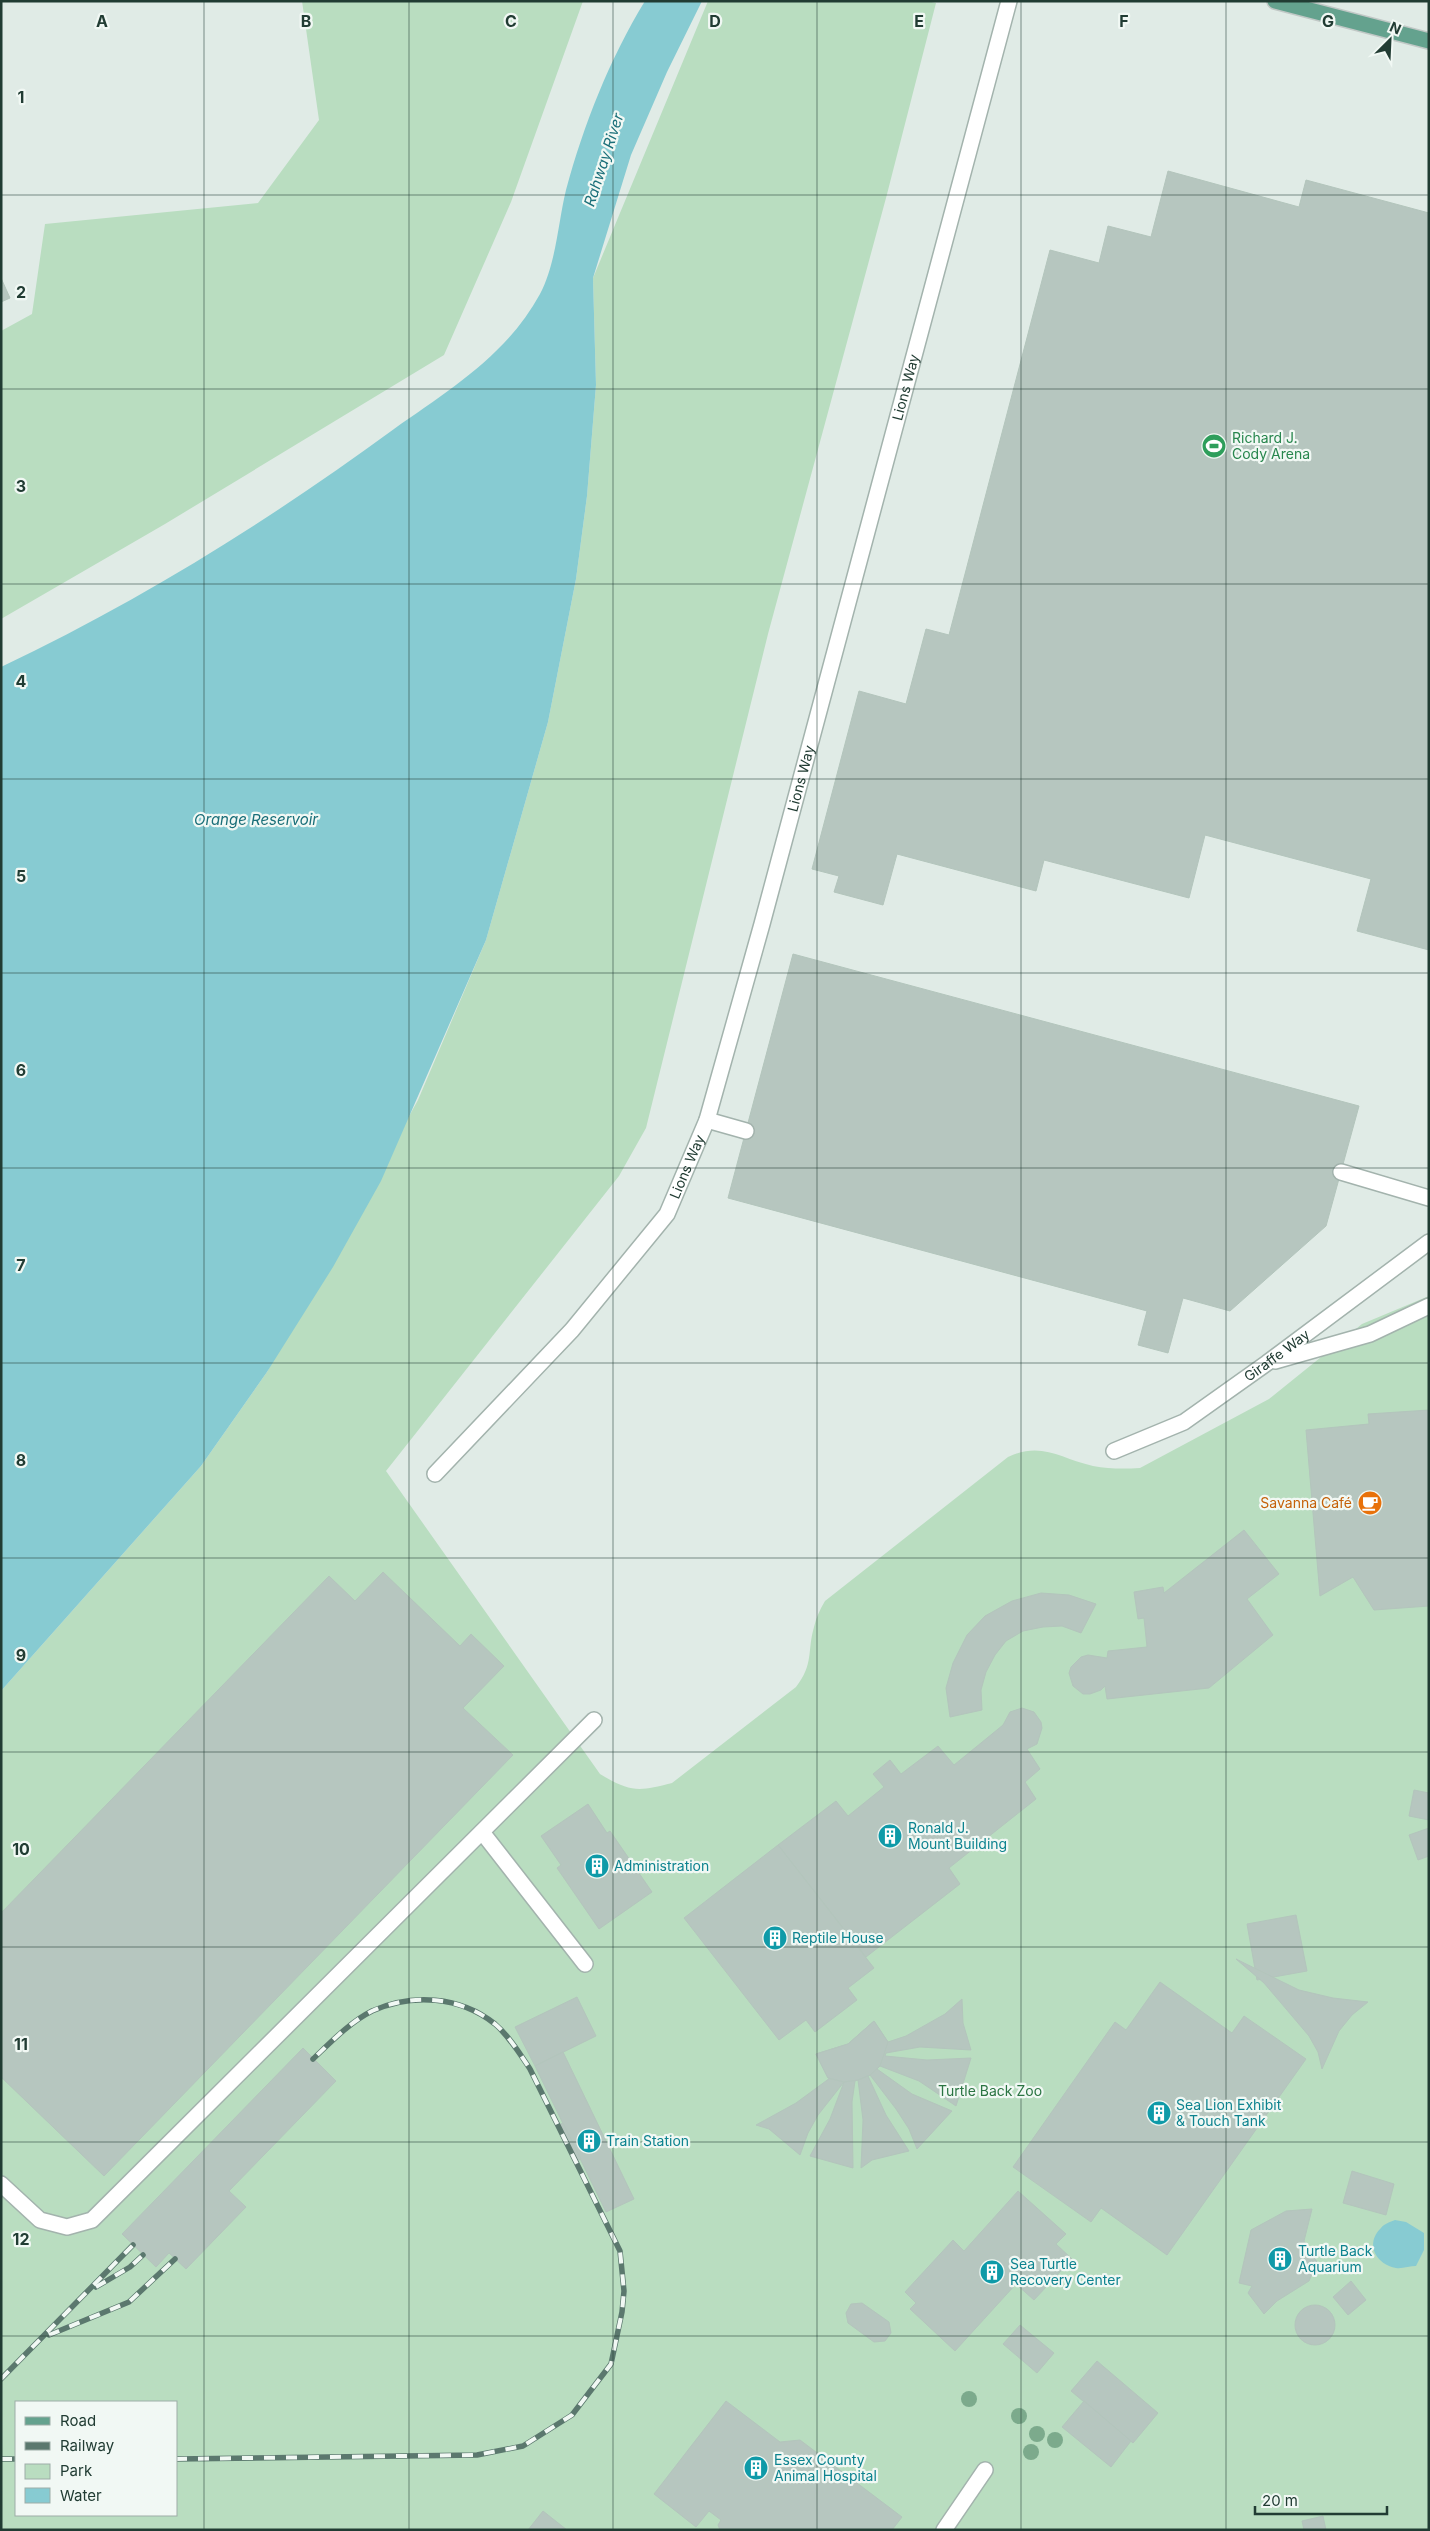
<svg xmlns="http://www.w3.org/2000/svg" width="1430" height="2531" viewBox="0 0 1430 2531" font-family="Inter,sans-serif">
	<rect width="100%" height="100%" fill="#e0ebe6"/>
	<g fill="#b9ddc0" fill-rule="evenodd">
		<path d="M302 1H583L511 202 444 355 165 524 1 619V331L32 314 45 224 258 203 319 120Z"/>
		<path d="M708 1H927L936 3 886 198 768 634 646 1128 619 1176 386 1471 600 1774C630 1792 638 1792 672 1783L796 1687C814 1664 807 1651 814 1627 816 1618 820 1609 825 1601L1008 1457C1042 1441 1061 1459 1093 1466 1109 1469 1124 1469 1140 1468L1269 1399 1362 1324 1429 1296V2530H1V1691L201 1466 267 1372 418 1100 486 940 548 722 576 579 587 496 596 385 593 278ZM16 2402H176V2515H16Z"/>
	</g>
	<g fill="#87cbd2">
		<path d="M645 1H702L667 72 631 155 593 278 596 385 587 496 576 579 548 722 486 940 381 1181 333 1267 267 1372 201 1466 1 1691V667C140 601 270 520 394 429 449 390 507 355 540 294 556 264 558 223 566 190 584 124 609 60 645 1Z"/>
		<path d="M1395 2220 1406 2222 1424 2233V2250L1416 2266C1410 2266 1402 2269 1396 2268 1377 2265 1364 2244 1381 2228 1384 2224 1390 2222 1395 2220Z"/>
	</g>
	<g fill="#b6c6bf" stroke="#b3c5bc">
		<path d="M1168 171 1299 207 1306 180 1429 213V950L1357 931 1371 879 1205 835 1189 898 1044 860 1036 891 897 854 883 905 834 892 839 876 812 869 859 691 906 704 926 629 949 635 1050 250 1099 263 1108 226 1151 237Z"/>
		<path d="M1 278 10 298 1 302Z"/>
		<path d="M793 954 1359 1106 1326 1226 1230 1311 1183 1298 1168 1353 1138 1345 1147 1311 728 1198Z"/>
		<path d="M1429 1410V1606L1374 1610 1353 1577 1320 1596 1306 1430 1369 1424 1368 1414Z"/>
		<path d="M1244 1530 1279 1574 1247 1599 1273 1635 1209 1688 1107 1699 1105 1686 1101 1690 1090 1694H1083L1073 1686 1069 1673 1071 1667 1081 1657 1088 1655 1107 1658 1108 1651 1147 1647 1144 1618 1138 1619 1134 1592 1163 1587 1164 1593Z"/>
		<path d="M383 1572 460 1646 471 1634 504 1666 463 1708 513 1755 104 2176 1 2077V1913L329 1576 355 1601Z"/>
		<path d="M1041 1593 1069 1595 1096 1604 1081 1633 1062 1626 1043 1627 1023 1631 1006 1641 995 1655 986 1672 981 1690 982 1710 950 1717 946 1688 953 1663 967 1635 985 1616 1012 1601Z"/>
		<path d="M1022 1708 1034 1712 1041 1722 1042 1728 1037 1744 1027 1749 1040 1769 1025 1782 1036 1799 949 1868 960 1884 866 1957 778 1845 836 1801 848 1816 884 1787 873 1774 890 1760 901 1774 938 1746 954 1765 1003 1725 1010 1712Z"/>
		<path d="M1414 1790 1429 1793V1820L1409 1816Z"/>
		<path d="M588 1804 607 1833 610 1831 652 1892 599 1929 557 1868 561 1865 541 1836Z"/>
		<path d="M1429 1828V1856L1418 1860 1409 1835Z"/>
		<path d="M778 1845 874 1968 848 1988 857 2000 815 2032 806 2020 779 2040 684 1918Z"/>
		<path d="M1296 1915 1307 1971 1257 1980 1247 1924Z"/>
		<path d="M1236 1959 1299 1990 1333 1998 1368 2002 1352 2015 1339 2031 1322 2069 1318 2052 1309 2036 1264 1983Z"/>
		<path d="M1160 1982 1232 2033 1244 2016 1306 2059 1167 2255 1101 2208 1091 2222 1013 2167 1115 2022 1126 2030Z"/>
		<path d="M577 1997 596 2036 535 2066 515 2027Z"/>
		<path d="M962 1999 963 2023 971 2050 920 2047 886 2053 885 2056 927 2060 971 2058 956 2106 919 2081 880 2066 877 2069 912 2094 952 2111 917 2149 909 2129 896 2109 870 2075 868 2076 886 2115 909 2151 872 2160 861 2168 863 2120 858 2080 855 2081 852 2102 853 2168 810 2156 830 2119 844 2082 818 2115 808 2133 800 2155 769 2129 756 2125 796 2103 830 2078H828L816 2054 848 2044 874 2021 888 2042 906 2036 945 2014Z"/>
		<path d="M874 2021 888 2042 880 2066 870 2075 858 2080 844 2082 828 2078 816 2054 848 2044Z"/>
		<path d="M303 2048 336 2081 229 2191 246 2207 186 2269 169 2253 156 2267 122 2234Z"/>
		<path d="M563 2052 634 2199 606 2212 535 2066Z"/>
		<path d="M563 2123 581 2159 574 2162 556 2126Z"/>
		<path d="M1352 2171 1394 2184 1386 2215 1343 2203Z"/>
		<path d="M1018 2191 1066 2234 1056 2244 1072 2259 1034 2300 1016 2284 955 2351 910 2309 916 2303 905 2292 953 2240 964 2251Z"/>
		<path d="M1312 2209 1304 2241 1317 2262 1309 2281 1277 2301 1264 2314 1248 2293 1252 2286 1239 2283 1251 2230 1286 2211Z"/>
		<path d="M1351 2281 1366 2300 1348 2315 1333 2297Z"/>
		<path d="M862 2303 889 2322 891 2333 885 2341 874 2342 848 2323 846 2313 851 2304Z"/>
		<circle cx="1315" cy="2325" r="20"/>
		<path d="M1020 2325 1054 2353 1037 2373 1003 2344Z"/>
		<path d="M1097 2361 1158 2413 1133 2443 1071 2391Z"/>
		<path d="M726 2401 780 2442 800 2440 902 2517 892 2530H720L718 2525 721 2520 709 2511 696 2527 654 2494Z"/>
		<path d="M1084 2401 1131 2441 1111 2467 1062 2427Z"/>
		<path d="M543 2511 567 2530H528Z"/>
		<path d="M1323 2516 1326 2530H1304L1302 2521Z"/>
	</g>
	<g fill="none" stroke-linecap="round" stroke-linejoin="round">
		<defs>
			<g id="minor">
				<path d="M707 1120 746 1131"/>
				<path d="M1341 1172 1429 1198"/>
				<path d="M1275 1361 1370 1334 1429 1306"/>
				<path id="s1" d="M1114 1451 1184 1422 1267 1363 1429 1242"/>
				<path id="s2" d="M435 1474 572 1330 667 1214 707 1120 762 924 1009 1"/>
				<path d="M482 1832 585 1964"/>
				<path d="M1 2184 40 2220 67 2227 92 2220 594 1720"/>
				<path d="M944 2530 985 2470"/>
			</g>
			<path id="major" d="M1275 1 1429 41"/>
		</defs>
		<use href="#minor" stroke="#a3b3ad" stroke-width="18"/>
		<use href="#major" stroke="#c1c8c6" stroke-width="18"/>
		<use href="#minor" stroke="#fff" stroke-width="15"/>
		<use href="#major" stroke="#64a28e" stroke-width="15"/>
		<defs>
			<g id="rail">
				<path d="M96 2287 130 2267 143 2255"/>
				<path d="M49 2335 129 2302 175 2259"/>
				<path d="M1 2379 133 2245"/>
				<path d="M1 2459H16"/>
				<path d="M176 2459 477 2455 523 2446 572 2415 611 2364 622 2312 624 2291 620 2251 530 2069C520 2054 509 2036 495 2024 460 1996 412 1993 372 2011 350 2022 331 2042 313 2059"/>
			</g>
		</defs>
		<use href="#rail" stroke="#5b786e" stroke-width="5.5"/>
		<use href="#rail" stroke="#f1f8f4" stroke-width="4" stroke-dasharray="11" stroke-linecap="butt"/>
	</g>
	<g fill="#7caa8c">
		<circle cx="969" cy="2399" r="8"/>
		<circle cx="1019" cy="2416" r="8"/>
		<circle cx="1037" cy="2434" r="8"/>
		<circle cx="1055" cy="2440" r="8"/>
		<circle cx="1031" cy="2452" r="8"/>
	</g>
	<path fill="none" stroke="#213c33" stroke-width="1" stroke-opacity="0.55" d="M204 1V2530M409 1V2530M613 1V2530M817 1V2530M1021 1V2530M1226 1V2530M1 195H1429M1 389H1429M1 584H1429M1 779H1429M1 973H1429M1 1168H1429M1 1363H1429M1 1558H1429M1 1752H1429M1 1947H1429M1 2142H1429M1 2336H1429"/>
	<defs>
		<symbol id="stadium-disc" viewBox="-11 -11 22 22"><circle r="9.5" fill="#2e9e5b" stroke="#f1f8f4"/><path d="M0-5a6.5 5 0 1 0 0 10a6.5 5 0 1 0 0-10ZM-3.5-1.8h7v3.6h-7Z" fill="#fff"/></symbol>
		<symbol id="cafe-disc" viewBox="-11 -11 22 22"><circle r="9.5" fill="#e8710a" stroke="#f1f8f4"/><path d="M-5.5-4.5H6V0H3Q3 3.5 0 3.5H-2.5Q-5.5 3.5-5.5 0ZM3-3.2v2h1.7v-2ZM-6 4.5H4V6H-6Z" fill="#fff"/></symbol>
		<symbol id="building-disc" viewBox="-11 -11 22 22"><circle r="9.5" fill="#0f9aa8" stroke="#f1f8f4"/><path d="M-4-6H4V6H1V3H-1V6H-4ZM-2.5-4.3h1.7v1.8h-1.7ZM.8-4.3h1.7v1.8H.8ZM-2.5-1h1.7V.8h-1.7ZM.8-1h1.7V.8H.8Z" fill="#fff"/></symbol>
	</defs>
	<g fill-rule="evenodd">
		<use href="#stadium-disc" x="1200" y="432" width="28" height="28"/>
		<use href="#cafe-disc" x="1356" y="1489" width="28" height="28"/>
		<use href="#building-disc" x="876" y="1822" width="28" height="28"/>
		<use href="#building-disc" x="583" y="1852" width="28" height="28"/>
		<use href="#building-disc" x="761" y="1924" width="28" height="28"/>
		<use href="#building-disc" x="1145" y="2099" width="28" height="28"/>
		<use href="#building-disc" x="575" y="2127" width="28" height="28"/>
		<use href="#building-disc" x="1266" y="2245" width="28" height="28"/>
		<use href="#building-disc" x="978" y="2258" width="28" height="28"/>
		<use href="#building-disc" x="742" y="2454" width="28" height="28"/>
	</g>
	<g text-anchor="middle" stroke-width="4.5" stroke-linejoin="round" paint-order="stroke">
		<g font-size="14" fill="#213c33" stroke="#f1f8f4">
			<text dy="5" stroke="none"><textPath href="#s2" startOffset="1210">Lions Way</textPath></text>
			<text dy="5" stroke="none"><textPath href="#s2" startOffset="805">Lions Way</textPath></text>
			<text dy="5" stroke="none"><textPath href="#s2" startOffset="400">Lions Way</textPath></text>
			<text dy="5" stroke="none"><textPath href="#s1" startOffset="190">Giraffe Way</textPath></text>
		</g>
		<g font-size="14" fill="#27864d" stroke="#f1f8f4" text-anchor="start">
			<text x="1232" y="443">Richard J.<tspan x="1232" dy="16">Cody Arena</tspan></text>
		</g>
		<g font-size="14" fill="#c56008" stroke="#f1f8f4" text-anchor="end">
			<text x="1352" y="1508">Savanna Café</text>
		</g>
		<g font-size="14" fill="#0d838f" stroke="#f1f8f4" text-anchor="start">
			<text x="908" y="1833">Ronald J.<tspan x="908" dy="16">Mount Building</tspan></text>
			<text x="614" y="1871">Administration</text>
			<text x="792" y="1943">Reptile House</text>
			<text x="1176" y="2110">Sea Lion Exhibit<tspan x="1176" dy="16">&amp; Touch Tank</tspan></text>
			<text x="606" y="2146">Train Station</text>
			<text x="1298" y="2256">Turtle Back<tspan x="1298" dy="16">Aquarium</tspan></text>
			<text x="1010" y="2269">Sea Turtle<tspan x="1010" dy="16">Recovery Center</tspan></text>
			<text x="774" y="2465">Essex County<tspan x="774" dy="16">Animal Hospital</tspan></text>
		</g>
		<g font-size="14" fill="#2a7442" stroke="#f1f8f4">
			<text x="990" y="2096">Turtle Back Zoo</text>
		</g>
		<g font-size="15" font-style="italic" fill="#1a6f79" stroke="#f1f8f4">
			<text transform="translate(604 160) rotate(-72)" y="5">Rahway River</text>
			<text x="256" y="825">Orange Reservoir</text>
		</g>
	</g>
	<g font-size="16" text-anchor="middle" font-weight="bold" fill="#213c33" stroke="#f1f8f4" stroke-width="4.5" stroke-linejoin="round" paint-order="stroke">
		<text x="102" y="27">A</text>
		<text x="306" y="27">B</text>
		<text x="511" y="27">C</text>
		<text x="715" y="27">D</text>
		<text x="919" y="27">E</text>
		<text x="1124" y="27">F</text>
		<text x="1328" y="27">G</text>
		<text x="21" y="103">1</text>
		<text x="21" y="298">2</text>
		<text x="21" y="492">3</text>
		<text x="21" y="687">4</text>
		<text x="21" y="882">5</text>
		<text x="21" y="1076">6</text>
		<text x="21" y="1271">7</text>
		<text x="21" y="1466">8</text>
		<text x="21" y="1661">9</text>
		<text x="21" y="1855">10</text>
		<text x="21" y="2050">11</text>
		<text x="21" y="2245">12</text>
	</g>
	<rect width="1430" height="2531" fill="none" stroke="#213c33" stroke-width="5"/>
	<rect x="15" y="2401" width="162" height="115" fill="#f1f8f4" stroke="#9eada7"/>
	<rect x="25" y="2417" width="25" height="8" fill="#64a28e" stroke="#9eada7"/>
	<text x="60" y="2426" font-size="15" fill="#213c33">Road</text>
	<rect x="25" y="2442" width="25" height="8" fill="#5b786e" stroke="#9eada7"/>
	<text x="60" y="2451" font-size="15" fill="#213c33">Railway</text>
	<rect x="25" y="2464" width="25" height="15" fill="#b9ddc0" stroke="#9eada7"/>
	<text x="60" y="2476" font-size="15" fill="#213c33">Park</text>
	<rect x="25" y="2488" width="25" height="15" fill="#87cbd2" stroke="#9eada7"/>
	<text x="60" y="2501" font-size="15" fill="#213c33">Water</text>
	<g transform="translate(1390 40) rotate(24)" stroke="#f1f8f4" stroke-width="4" paint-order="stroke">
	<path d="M0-4L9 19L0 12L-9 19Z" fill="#213c33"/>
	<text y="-8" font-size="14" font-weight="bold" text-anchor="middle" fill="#213c33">N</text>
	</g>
	<path d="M1255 2506v8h132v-8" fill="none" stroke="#213c33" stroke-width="2.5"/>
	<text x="1262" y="2506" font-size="15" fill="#213c33" stroke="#f1f8f4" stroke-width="4" paint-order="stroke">20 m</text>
</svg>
